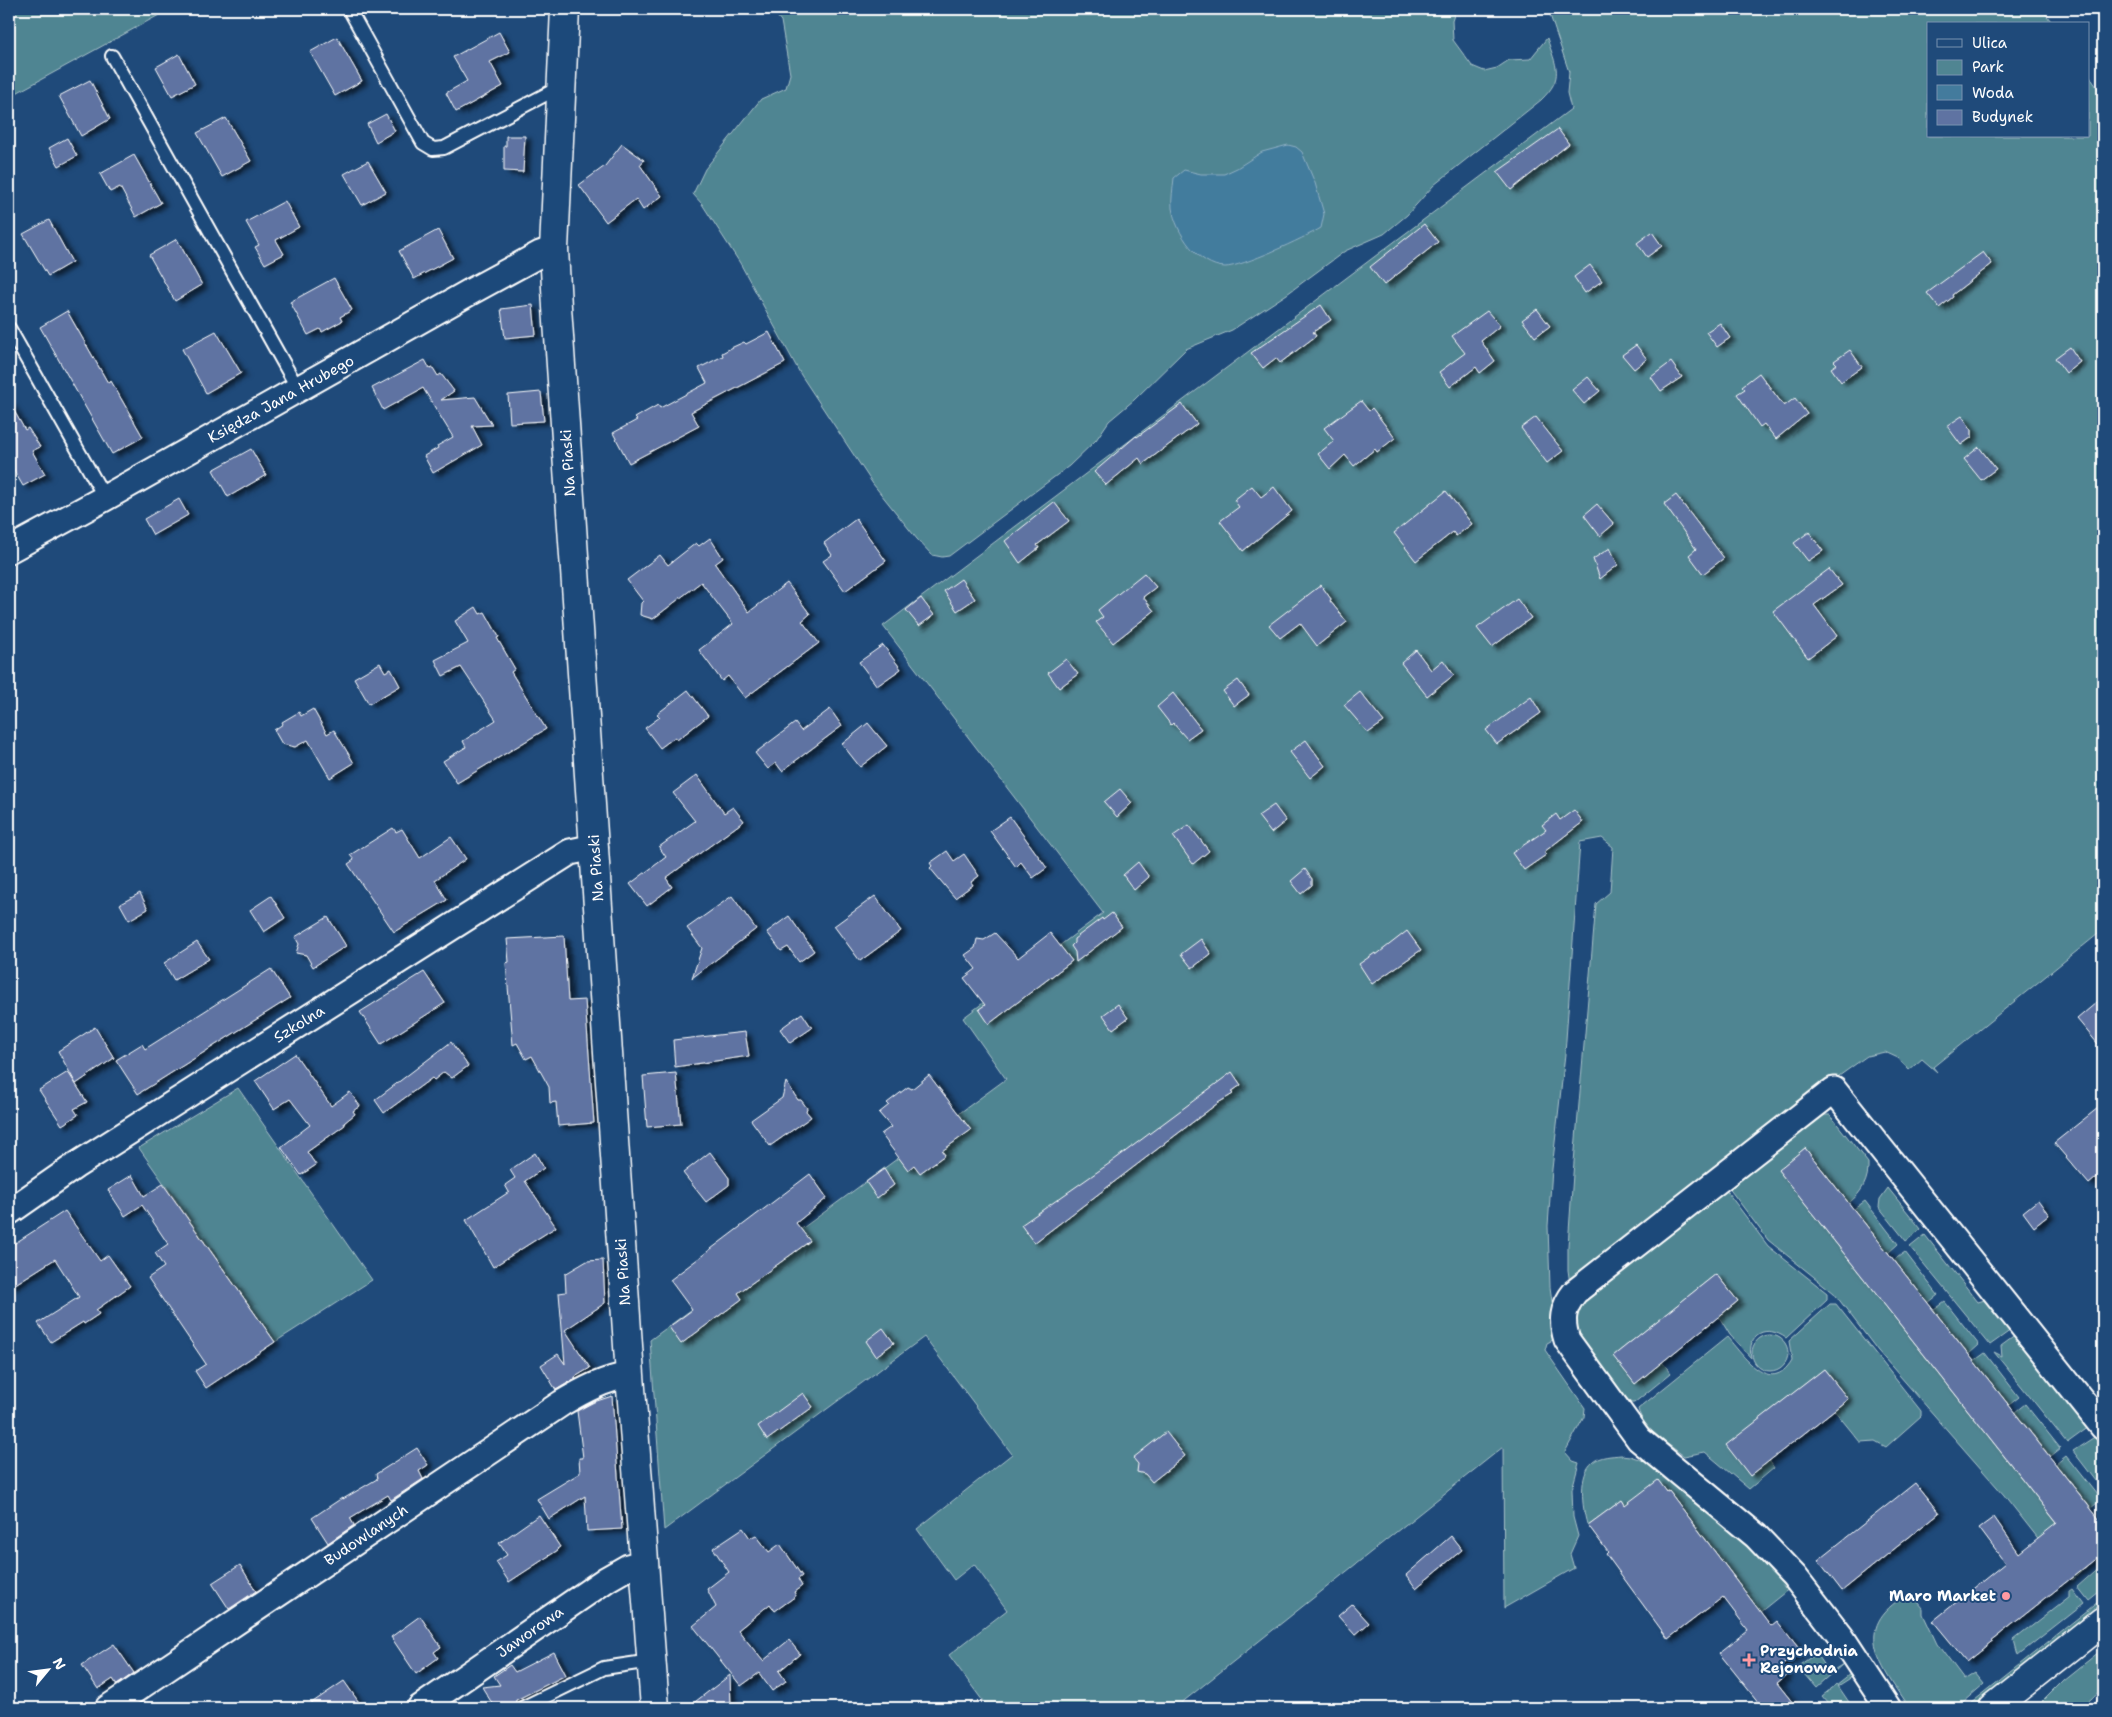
<svg xmlns="http://www.w3.org/2000/svg" width="2112" height="1717" viewBox="0 0 2112 1717" font-family="'Shantell Sans',sans-serif">
	<defs>
		<filter id="shadow"><feDropShadow dx="5.5" dy="3" stdDeviation="2.5" flood-color="#0009"/></filter>
	</defs>
	<rect width="100%" height="100%" fill="#1f4a7a"/>
	<filter id="ink" filterUnits="userSpaceOnUse"><feTurbulence type="fractalNoise" baseFrequency=".02" numOctaves="2"/><feDisplacementMap in="SourceGraphic" scale="10" xChannelSelector="R" yChannelSelector="G"/><feConvolveMatrix kernelMatrix="1 2 1 2 8 2 1 2 1" color-interpolation-filters="sRGB"/></filter>
	<g filter="url(#ink)">
		<g fill="#508592" stroke="#a8c2c8">
			<path d="M9 9H170L9 97Z"/>
			<path d="M771 9H1456L1452 21 1453 40 1472 66 1484 71 1497 68 1509 60 1530 59 1547 38C1556 67 1565 77 1541 100L1434 185 1407 215 1384 234 1345 251 1287 294 1232 330 1186 349 1134 400 1109 421 1096 440 1069 466 949 556 942 557 932 555 917 539 873 484 801 375 740 263 702 204 693 194 705 169 761 99 786 88 790 74 781 21Z"/>
			<path d="M1548 9H2042L2053 24H1928V136H2088V74L2103 96V930L1933 1067 1937 1072 1922 1059 1909 1070 1898 1058 1885 1052 1867 1056 1811 1096 1570 1284 1568 1270V1246L1573 1174 1596 904 1610 892 1613 847 1602 838 1580 842 1565 1054 1552 1169 1548 1226 1550 1287 1557 1338 1547 1343 1545 1350 1585 1408 1584 1417 1565 1452 1573 1461 1579 1463 1572 1489 1573 1517 1578 1536 1570 1554 1574 1568 1504 1608 1503 1447 1175 1708H988L949 1655 1007 1610 974 1564 954 1580 917 1529 1012 1454 924 1337 664 1530 650 1340 1006 1079 963 1018 1103 913 883 626 1571 109 1567 93 1569 72Z"/>
			<path d="M238 1088 372 1280 275 1342 139 1148Z"/>
			<path d="M1820 1115H1830L1868 1163C1869 1180 1862 1192 1849 1203L1805 1148 1778 1170 2089 1564 2073 1580 2070 1579 2004 1495 1878 1351 1834 1293 1768 1240 1725 1183Z"/>
			<path d="M1722 1185 1768 1246 1827 1293V1300L1786 1338C1766 1324 1747 1333 1751 1358L1730 1335 1719 1317 1738 1301 1716 1274 1613 1356 1662 1362 1671 1373 1634 1403H1631C1621 1392 1581 1344 1578 1331 1575 1321 1579 1311 1577 1301Z"/>
			<path d="M1888 1188 1921 1229 1906 1241 1879 1207 1880 1199Z"/>
			<path d="M1865 1201 1898 1244 1888 1253 1854 1209Z"/>
			<path d="M1925 1235 1978 1302 1988 1299 2011 1330 1990 1345 1910 1247Z"/>
			<path d="M1905 1252 1938 1295 1928 1303 1894 1260Z"/>
			<path d="M1945 1302 1979 1345 1969 1354 1934 1310Z"/>
			<path d="M1830 1304H1836L1921 1411V1416L1886 1447 1875 1441 1860 1442 1834 1410 1848 1399 1824 1369 1727 1445 1769 1460 1774 1468 1749 1489 1705 1452 1684 1456C1668 1444 1643 1429 1638 1409L1727 1337C1743 1355 1770 1397 1792 1360L1789 1341Z"/>
			<path d="M2016 1335 2089 1427 2067 1443 1994 1352 2002 1356 2001 1346Z"/>
			<circle cx="1770" cy="1353" r="18"/>
			<path d="M1985 1353 2019 1397 2009 1405 1974 1361Z"/>
			<path d="M2025 1404 2060 1448 2050 1456 2015 1412Z"/>
			<path d="M2096 1436 2103 1445V1490L2073 1451Z"/>
			<path d="M1621 1455 1630 1456 1653 1464 1747 1544 1790 1588 1749 1621 1753 1602 1669 1491H1666L1635 1518 1622 1500 1588 1525 1587 1524C1582 1507 1578 1474 1593 1462 1600 1456 1612 1456 1621 1455Z"/>
			<path d="M2066 1456 2101 1500 2091 1508 2056 1464Z"/>
			<path d="M2103 1564V1589L2088 1601 2077 1587Z"/>
			<path d="M2072 1589 2083 1604 2018 1655 2014 1640 2069 1597V1591Z"/>
			<path d="M1907 1595 1914 1597 1923 1608V1614L1937 1644 1964 1680 1975 1673 1984 1684 1956 1708H1909C1883 1669 1848 1628 1907 1595Z"/>
			<path d="M2103 1598V1604L1973 1708H1965Z"/>
			<path d="M2099 1652 2103 1657V1687L2080 1708H2036L2064 1680Z"/>
			<path d="M1816 1654 1829 1673 1843 1664 1816 1688 1798 1667Z"/>
			<path d="M1850 1674 1852 1677 1838 1686 1853 1708H1832L1822 1696Z"/>
		</g>
		<path fill="#437b9d" stroke="#8eb0c4" d="M1288 145 1296 147 1302 152 1315 183 1324 214 1321 228C1304 238 1242 267 1225 267 1198 266 1176 233 1172 208 1171 199 1173 188 1174 178L1184 170 1201 174H1224L1237 168 1262 152Z"/>
		<g fill="#5f73a2" stroke="#fff" filter="url(#shadow)">
			<path d="M499 32 510 52 490 62 503 86 456 112 446 93 467 81 453 57Z"/>
			<path d="M337 37 362 81 335 96 310 52Z"/>
			<path d="M179 54 195 84 172 96 156 67Z"/>
			<path d="M90 80 110 119 81 136 59 96Z"/>
			<path d="M386 114 395 131 376 142 367 124Z"/>
			<path d="M226 118 251 161 222 177 197 133Z"/>
			<path d="M1558 129 1569 144 1511 190 1497 172Z"/>
			<path d="M506 136H525L523 172 504 171V146H506Z"/>
			<path d="M67 138 77 156 59 166 49 148Z"/>
			<path d="M622 144 644 160 640 165 662 196 643 210 636 199 606 222 579 185 605 166Z"/>
			<path d="M134 155 161 203 136 217 120 187 110 192 100 174Z"/>
			<path d="M368 161 386 192 362 205 344 174Z"/>
			<path d="M285 201 299 227 276 240 284 254 265 264 255 247 259 245 246 222Z"/>
			<path d="M49 220 72 262 48 276 23 234Z"/>
			<path d="M1424 224 1438 242 1384 285 1370 267Z"/>
			<path d="M438 230 453 258 414 279 399 251Z"/>
			<path d="M1652 232 1662 246 1647 257 1637 243Z"/>
			<path d="M177 239 202 285 175 301 149 255Z"/>
			<path d="M1983 252 1992 264 1952 295 1953 297 1939 308 1927 293Z"/>
			<path d="M1590 265 1602 281 1585 293 1574 277Z"/>
			<path d="M334 278 352 310 340 317 342 321 322 332 320 329 308 335 290 302Z"/>
			<path d="M533 305 536 335 505 338 501 309Z"/>
			<path d="M1321 305 1331 320 1313 332 1316 336 1280 363 1276 358 1263 368 1251 353Z"/>
			<path d="M1537 309 1550 326 1535 337 1522 320Z"/>
			<path d="M67 311 108 383 111 381 143 437 112 454 40 327Z"/>
			<path d="M1487 311 1500 326 1481 341 1495 361 1480 373 1476 367 1450 387 1439 372 1465 353 1452 336Z"/>
			<path d="M1720 323 1730 338 1717 347 1706 332Z"/>
			<path d="M216 331 241 373 206 393 182 349Z"/>
			<path d="M769 332 785 363 691 412 699 426 629 463 613 433 637 420 635 418 647 411 658 405 660 408 707 383 699 368 723 356 722 353 733 347 744 342 746 344Z"/>
			<path d="M1636 345 1647 359 1634 369 1622 355Z"/>
			<path d="M2070 347 2080 362 2066 373 2055 358Z"/>
			<path d="M1850 350 1862 367 1841 382 1831 368 1837 364 1834 361Z"/>
			<path d="M425 360 430 369 433 368 438 376 441 374 454 391 441 400 475 397 492 425 472 426 482 445 433 473 424 456 438 448 437 446 453 437 423 388 383 410 372 388Z"/>
			<path d="M1671 362 1682 377 1661 391 1651 377Z"/>
			<path d="M1759 373 1784 406 1795 398 1807 414 1776 439 1764 424 1760 427 1737 394 1745 389 1742 386Z"/>
			<path d="M1588 377 1600 391 1584 404 1572 390Z"/>
			<path d="M541 392 544 421 510 423 508 395Z"/>
			<path d="M1361 401 1369 411 1372 408 1395 438 1377 452 1375 449 1354 466 1345 455 1330 469 1318 454 1334 441 1324 428Z"/>
			<path d="M9 402 25 430 28 428 40 447 32 451 45 474 23 486 9 462Z"/>
			<path d="M1182 404 1197 424 1143 464 1139 458 1106 485 1094 472 1136 436 1137 437Z"/>
			<path d="M1962 416 1972 430V437L1961 445 1947 426Z"/>
			<path d="M1536 417 1563 451 1547 463 1521 428Z"/>
			<path d="M1979 447 1996 469 1981 480 1964 459Z"/>
			<path d="M251 449 266 475 228 497 213 470Z"/>
			<path d="M1252 486 1261 497 1274 487 1292 511 1243 551 1220 521 1239 507 1234 500Z"/>
			<path d="M1446 491 1472 524 1456 536 1453 532 1416 561 1394 533Z"/>
			<path d="M1676 495 1724 558 1703 574 1689 555 1696 549 1664 504Z"/>
			<path d="M179 499 188 515 153 535 144 519Z"/>
			<path d="M1054 502 1069 521 1037 545 1039 548 1020 563 1005 541Z"/>
			<path d="M1597 504 1614 524 1600 536 1584 515Z"/>
			<path d="M856 519 886 561 845 591 823 561 832 555 824 543Z"/>
			<path d="M1809 532 1823 551 1808 561 1794 543Z"/>
			<path d="M710 538 723 558 715 564 749 612 787 583 810 614 802 621 819 643 745 698 728 676 722 681 699 650 733 624 701 582 653 619 640 615 641 603 643 601 627 580 660 555 668 565 696 543 699 546Z"/>
			<path d="M1610 548 1618 565 1600 579 1593 559Z"/>
			<path d="M1829 569 1842 585 1814 605 1837 636 1808 658 1773 611Z"/>
			<path d="M1144 573 1156 587 1143 597 1154 611 1113 643 1096 622 1103 617 1098 610Z"/>
			<path d="M961 579 975 599 957 611 944 591Z"/>
			<path d="M1321 585 1331 599 1330 601 1347 622 1317 646 1300 623 1280 638 1269 625Z"/>
			<path d="M921 598 934 615 919 626 906 610Z"/>
			<path d="M1517 599 1531 618 1492 647 1477 628Z"/>
			<path d="M476 607 480 614 485 612 499 637 497 638 515 669 511 672 546 729 457 783 443 761 466 747 463 741 496 720 461 667 443 676 435 660 468 643 455 621Z"/>
			<path d="M883 645 901 669 877 686 859 662Z"/>
			<path d="M1416 650 1431 670 1443 660 1454 675 1427 696 1401 663Z"/>
			<path d="M1066 659 1078 674 1059 688 1048 673Z"/>
			<path d="M380 663 385 672 391 669 400 686 369 704 354 678Z"/>
			<path d="M1238 680 1249 695 1234 706 1223 691Z"/>
			<path d="M688 690 708 716 677 740 675 737 660 748 645 728 660 717 657 714Z"/>
			<path d="M1360 692 1384 722 1368 733 1344 705Z"/>
			<path d="M1173 693 1201 729 1187 739 1173 723 1171 725 1157 707Z"/>
			<path d="M1531 697 1541 713 1497 744 1486 730Z"/>
			<path d="M313 709 327 734 334 730 354 763 330 778 308 740 295 747 282 744 274 730 283 724 282 722 299 712 301 716Z"/>
			<path d="M830 709 842 726 782 771 776 763 768 769 755 753 795 723 801 731Z"/>
			<path d="M868 723 887 746 860 767 842 744Z"/>
			<path d="M1306 740 1325 766 1310 778 1290 752Z"/>
			<path d="M697 775 724 813 733 807 744 821 666 878 672 887 647 906 630 884 666 857 659 847 695 821 673 793Z"/>
			<path d="M1120 789 1132 803 1117 817 1104 802Z"/>
			<path d="M1274 805 1286 821 1271 833 1258 816Z"/>
			<path d="M1574 810 1583 822 1544 852 1546 855 1524 870 1512 853 1546 830 1542 825 1556 814 1560 820Z"/>
			<path d="M1010 817 1047 868 1033 878 1021 862 1016 867 990 831Z"/>
			<path d="M1189 825 1209 851 1193 864 1173 836Z"/>
			<path d="M393 828 396 832 402 829 420 858 451 837 466 859 435 880 447 900 394 932 348 864 354 860 350 855Z"/>
			<path d="M947 851 954 861 964 854 979 876 971 882 973 885 955 898 930 868 932 866 930 863Z"/>
			<path d="M1138 862 1149 877 1134 890 1123 875Z"/>
			<path d="M1305 869 1312 879V885L1301 894 1291 881Z"/>
			<path d="M140 893 148 909 129 920 120 904Z"/>
			<path d="M271 896 285 918 264 932 250 910Z"/>
			<path d="M732 896 756 929 692 978 702 948 687 928Z"/>
			<path d="M875 896 901 931 860 961 834 926Z"/>
			<path d="M1112 913 1122 927 1076 962 1075 952 1071 946 1074 943V939L1102 918 1103 920Z"/>
			<path d="M789 916 814 951 799 962 788 947 781 951 767 932Z"/>
			<path d="M328 917 346 946 313 967 306 955 296 953 299 944 295 937Z"/>
			<path d="M1407 931 1421 950 1372 984 1359 964 1375 953 1376 955Z"/>
			<path d="M995 933 1018 958 1050 933 1072 961 989 1024 979 1009 985 1005 964 978 976 969 965 955 975 948 977 939 984 940Z"/>
			<path d="M564 936 568 1001 585 1000 594 1123 558 1126 556 1102 550 1103 549 1087 532 1056 526 1059 517 1043 513 1045 506 963 509 962 507 939Z"/>
			<path d="M1201 939 1211 954 1192 968 1181 954Z"/>
			<path d="M197 942 209 959 174 980 164 963Z"/>
			<path d="M271 969 290 998 138 1094 116 1060 142 1044 145 1049Z"/>
			<path d="M424 972 445 1003 381 1044 360 1012Z"/>
			<path d="M2103 997V1050L2077 1019Z"/>
			<path d="M1118 1004 1128 1018 1113 1029 1103 1015Z"/>
			<path d="M802 1013 812 1028 790 1043 780 1029Z"/>
			<path d="M95 1027 114 1058 76 1084 58 1051Z"/>
			<path d="M745 1032 749 1056 675 1067 673 1040Z"/>
			<path d="M451 1042 468 1066 452 1078 444 1072 434 1080 432 1078 384 1113 375 1100Z"/>
			<path d="M295 1054 331 1106 350 1092 360 1106 353 1111 355 1114 344 1123 345 1125 307 1152 316 1165 301 1175 281 1147 310 1125 290 1099 274 1109 255 1081Z"/>
			<path d="M68 1072 87 1102 74 1109 78 1115 62 1125 39 1090Z"/>
			<path d="M1232 1072 1241 1085 1231 1092 1233 1094 1218 1103 1034 1243 1021 1225 1110 1163Z"/>
			<path d="M676 1073 681 1124 647 1127 643 1076Z"/>
			<path d="M929 1075 971 1130 942 1151 945 1155 920 1173 914 1165 908 1170 881 1134 891 1127 879 1113 889 1105 887 1103 908 1087 912 1089Z"/>
			<path d="M786 1082 798 1100H801L807 1108 806 1111 811 1117 770 1146 751 1120 782 1098Z"/>
			<path d="M2103 1104V1172L2089 1184 2054 1143Z"/>
			<path d="M1805 1148 2103 1524V1553L1966 1661 1933 1621 2005 1563 1979 1528 1994 1517 2019 1553 2057 1523 1778 1170Z"/>
			<path d="M710 1152 729 1178V1185L706 1202 683 1173Z"/>
			<path d="M535 1153 544 1168 525 1181 556 1227 493 1267 466 1220 509 1192 505 1185 515 1178 510 1170Z"/>
			<path d="M884 1169 894 1185 877 1198 866 1182Z"/>
			<path d="M810 1174 827 1198 796 1223 810 1241 738 1293 742 1299 681 1344 669 1327 692 1310 670 1280Z"/>
			<path d="M132 1175 144 1196 163 1184 275 1342 206 1388 195 1371 206 1364 148 1278 164 1267 155 1253 168 1244 142 1205 125 1216 108 1190Z"/>
			<path d="M2038 1200 2049 1215 2034 1227 2023 1212Z"/>
			<path d="M65 1211 100 1261 108 1255 130 1286 96 1310 99 1314 84 1324 83 1322 51 1342 38 1323 79 1297 55 1259 9 1288V1247Z"/>
			<path d="M603 1260 605 1303 565 1330 590 1368 575 1377 576 1378 556 1390 541 1365 558 1354 565 1364 559 1293 566 1292 565 1274 587 1261Z"/>
			<path d="M1716 1274 1738 1301 1635 1384 1613 1356Z"/>
			<path d="M883 1328 894 1343 876 1356 866 1341Z"/>
			<path d="M1824 1369 1848 1399 1750 1476 1726 1445Z"/>
			<path d="M803 1393 813 1407 767 1440 758 1426Z"/>
			<path d="M612 1396 622 1529 587 1531 585 1496 549 1519 537 1499 580 1473 579 1458H583L577 1411 594 1402Z"/>
			<path d="M1166 1432 1185 1456 1152 1482 1145 1474 1137 1472 1138 1464 1133 1458Z"/>
			<path d="M417 1448 428 1465 419 1471 423 1479 391 1500 388 1495 350 1518 354 1525 328 1543 312 1518 342 1498 343 1499 377 1479 376 1474Z"/>
			<path d="M1658 1480 1667 1492 1669 1491 1771 1626 1777 1621 1801 1651 1780 1667 1787 1675 1777 1683 1797 1708H1763L1719 1653 1748 1630 1723 1597 1668 1639 1606 1554 1608 1552 1588 1525 1622 1500 1625 1505Z"/>
			<path d="M1915 1483 1939 1513 1842 1591 1818 1560Z"/>
			<path d="M539 1515 560 1547 557 1549 558 1550 509 1582 496 1562 507 1555 499 1543Z"/>
			<path d="M743 1528 750 1538 756 1535 769 1552 780 1544 802 1576 798 1579 802 1586 794 1592 796 1596 775 1611 770 1604 738 1630 763 1661 789 1640 800 1654 779 1671 786 1681 772 1691 759 1673 741 1686 693 1626 716 1607 707 1589 729 1572 713 1548Z"/>
			<path d="M1451 1536 1462 1550 1416 1588 1406 1575Z"/>
			<path d="M240 1565 256 1591 229 1609 212 1583Z"/>
			<path d="M1352 1604 1369 1623 1355 1635 1338 1616Z"/>
			<path d="M420 1616 441 1647 434 1652 438 1658 416 1674 391 1637Z"/>
			<path d="M114 1644 134 1673 117 1685 113 1679 98 1689 82 1665Z"/>
			<path d="M554 1652 566 1675 516 1700 514 1708H495L482 1687 500 1685 494 1676 510 1665 515 1672Z"/>
			<path d="M730 1675 731 1708H687Z"/>
			<path d="M344 1681 363 1708H304Z"/>
		</g>
		<g fill="none" stroke-linecap="round" stroke-linejoin="round">
			<defs>
				<g id="service">
					<path d="M349 9 423 143 433 149 444 148 562 86"/>
					<path d="M112 56 298 389"/>
					<path d="M9 328 105 498"/>
					<path d="M2103 1705V1708"/>
					<path d="M522 1708 604 1668 651 1661"/>
				</g>
				<g id="minor">
					<path d="M9 550 105 498 470 292 540 254 554 249"/>
					<path d="M9 1212 75 1166 570 852 595 847"/>
					<path d="M108 1708 562 1403C584 1390 604 1379 630 1375"/>
					<path d="M420 1708 607 1579 628 1567 644 1563"/>
					<path d="M1888 1708 1842 1638 1794 1576 1756 1536 1639 1439 1567 1340C1561 1321 1562 1308 1575 1292L1834 1090 2103 1427"/>
				</g>
				<g id="tertiary">
					<path d="M565 9 554 249 557 307 630 1375 655 1708"/>
					<path d="M1993 1708 2103 1621"/>
				</g>
			</defs>
			<use href="#service" stroke="#fff" stroke-width="16"/>
			<use href="#minor" stroke="#fff" stroke-width="29"/>
			<use href="#tertiary" stroke="#fff" stroke-width="31"/>
			<use href="#service" stroke="#1f4a7a" stroke-width="12"/>
			<use href="#minor" stroke="#1f4a7a" stroke-width="25"/>
			<use href="#tertiary" stroke="#1f4a7a" stroke-width="28"/>
		</g>
	</g>
	<g fill="#ff9aa2" stroke="#1f4a7a" stroke-width="2">
		<circle cx="2006" cy="1596" r="5"/>
		<path d="M1746.5 1652.5h5v5h5v5h-5v5h-5v-5h-5v-5h5z"/>
	</g>
	<g text-anchor="middle" stroke-width="4" stroke-linejoin="round" paint-order="stroke">
		<g font-size="15" fill="#fff" stroke="#1f4a7a">
			<text transform="translate(281 399) rotate(-29)" y="5">Księdza Jana Hrubego</text>
			<text transform="translate(568 463) rotate(-94)" y="5">Na Piaski</text>
			<text transform="translate(596 868) rotate(-94)" y="5">Na Piaski</text>
			<text transform="translate(299 1024) rotate(-32)" y="5">Szkolna</text>
			<text transform="translate(623 1272) rotate(-94)" y="5">Na Piaski</text>
			<text transform="translate(366 1535) rotate(-34)" y="5">Budowlanych</text>
			<text transform="translate(530 1632) rotate(-35)" y="5">Jaworowa</text>
		</g>
		<g font-size="15" font-weight="bold" fill="#fff" stroke="#1f4a7a" text-anchor="end">
			<text x="1996" y="1601">Maro Market</text>
			<text x="1760" y="1656" text-anchor="start">Przychodnia<tspan x="1760" dy="17">Rejonowa</tspan></text>
		</g>
	</g>
	<rect width="2112" height="1717" fill="none" stroke="#1f4a7a" stroke-width="30"/>
	<rect x="15" y="15" width="2082" height="1687" fill="none" stroke="#fff" stroke-width="2" filter="url(#ink)"/>
	<rect x="1927" y="22" width="162" height="115" fill="#1f4a7a" stroke="#7992af"/>
	<rect x="1937" y="39" width="25" height="8" fill="#1f4a7a" stroke="#7992af"/>
	<text x="1972" y="48" font-size="15" fill="#ffffff">Ulica</text>
	<rect x="1937" y="60" width="25" height="15" fill="#508592" stroke="#7992af"/>
	<text x="1972" y="72" font-size="15" fill="#ffffff">Park</text>
	<rect x="1937" y="85" width="25" height="15" fill="#437b9d" stroke="#7992af"/>
	<text x="1972" y="98" font-size="15" fill="#ffffff">Woda</text>
	<rect x="1937" y="110" width="25" height="15" fill="#5f73a2" stroke="#7992af"/>
	<text x="1972" y="122" font-size="15" fill="#ffffff">Budynek</text>
	<g transform="translate(48 1670) rotate(61)" stroke="#1f4a7a" stroke-width="4" paint-order="stroke">
	<path d="M0-4L9 19L0 12L-9 19Z" fill="#ffffff"/>
	<text y="-8" font-size="14" font-weight="bold" text-anchor="middle" fill="#ffffff">N</text>
	</g>
</svg>
